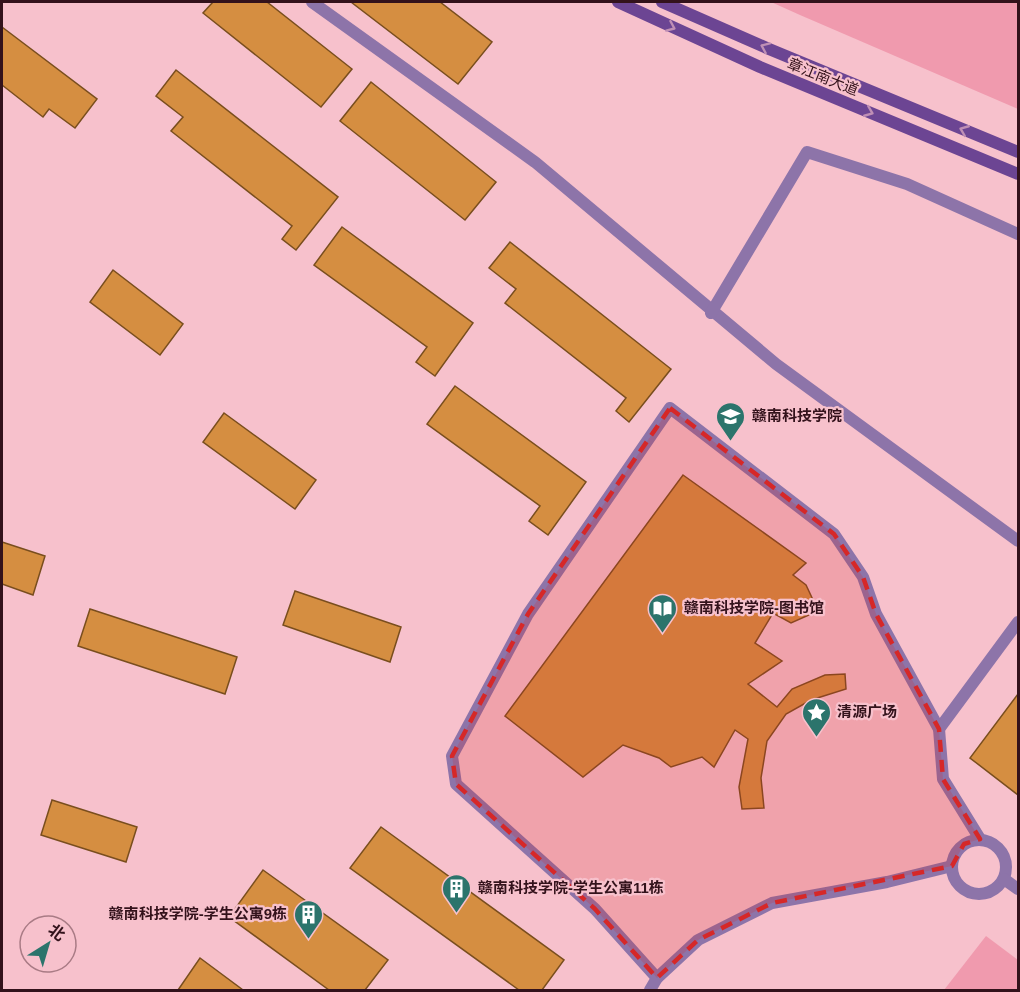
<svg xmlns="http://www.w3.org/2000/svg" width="1020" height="992" viewBox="0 0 1020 992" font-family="Arial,'Noto Sans SC',sans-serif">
	<rect width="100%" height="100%" fill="#f7c1cc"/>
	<g fill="#f09aae">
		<path d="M771 2H1018V109L800 15Z"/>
		<path d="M986 936 1018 960V990H944Z"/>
	</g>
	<g fill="#d58e41" stroke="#794e1e" stroke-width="1.5">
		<path d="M213 2H267L352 69 321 107 203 13Z"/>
		<path d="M351 2H440L492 42 458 84Z"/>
		<path d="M2 27 97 99 75 128 49 109 43 117 2 85Z"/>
		<path d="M176 70 338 197 296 250 282 239 292 226 171 131 183 117 156 96Z"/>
		<path d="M371 82 496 182 465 220 340 121Z"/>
		<path d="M342 227 473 323 435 376 416 362 427 347 314 265Z"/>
		<path d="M510 242 671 369 629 422 616 411 626 398 505 303 516 289 489 268Z"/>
		<path d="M113 270 183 324 160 355 90 302Z"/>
		<path d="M455 386 586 482 548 535 529 521 540 506 427 424Z"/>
		<path d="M224 413 316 480 295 509 203 442Z"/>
		<path d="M683 475 806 563 793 575 806 585 814 602 809 615 791 623 773 613 755 643 782 661 748 684 777 707 792 689 825 675 845 674 846 689 811 700 786 714 767 741 761 778 764 808 742 809 739 787 748 739 735 730 714 767 702 757 671 767 659 758 623 745 583 777 505 716Z"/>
		<path d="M2 542 45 556 33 595 2 584Z"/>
		<path d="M295 591 401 627 390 662 283 625Z"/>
		<path d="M90 609 237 657 225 694 78 646Z"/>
		<path d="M1018 694V795L970 758Z"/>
		<path d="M52 800 137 827 126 862 41 835Z"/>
		<path d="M381 827 564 960 542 990H519L350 868Z"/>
		<path d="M263 870 388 960 365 990H329L229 917Z"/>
		<path d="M200 958 243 990H178Z"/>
	</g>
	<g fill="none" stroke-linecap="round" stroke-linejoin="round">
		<g stroke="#8d74a9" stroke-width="12">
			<path d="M312 2 535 162 776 364 1018 541"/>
			<path d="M711 313 807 152 907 184 1018 234"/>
			<path d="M939 729 1018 622"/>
			<circle cx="979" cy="867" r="27"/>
			<path d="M1004 879 1018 889"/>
			<path d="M657 978 595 909 456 784 452 756 528 614 670 408 834 534 863 577 876 614 939 729 943 779 980 839"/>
			<path d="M650 990 657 978 698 940 772 903 887 882 952 866"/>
		</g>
		<g stroke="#6c4593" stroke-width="12">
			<path d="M618 2 760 67 1018 174"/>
			<path d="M662 2 769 49 1018 152"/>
		</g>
	</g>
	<defs><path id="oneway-chevron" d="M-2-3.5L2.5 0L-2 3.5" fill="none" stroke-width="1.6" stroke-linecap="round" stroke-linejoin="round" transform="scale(1.5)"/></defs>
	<g stroke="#bf8fb5">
		<use href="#oneway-chevron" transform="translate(671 27) rotate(24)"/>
		<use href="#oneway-chevron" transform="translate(765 47) rotate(-156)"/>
		<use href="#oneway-chevron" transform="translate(869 112) rotate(22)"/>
		<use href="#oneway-chevron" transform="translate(964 130) rotate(-158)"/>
	</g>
	<path fill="#d62828" fill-opacity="0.2" stroke="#d62828" stroke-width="4.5" stroke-dasharray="12 8" stroke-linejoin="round" d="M670 408 834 534 863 577 876 614 939 729 943 779 980 839 964 844 952 866 772 903 698 940 657 978 595 909 456 784 452 756 528 614Z"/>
	<defs>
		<symbol id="university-pin" viewBox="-11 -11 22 30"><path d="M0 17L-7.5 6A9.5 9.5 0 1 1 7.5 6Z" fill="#2c746c" stroke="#f7c1cc"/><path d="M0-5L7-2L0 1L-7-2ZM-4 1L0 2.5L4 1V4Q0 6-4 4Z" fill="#fff"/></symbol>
		<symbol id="library-pin" viewBox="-11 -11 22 30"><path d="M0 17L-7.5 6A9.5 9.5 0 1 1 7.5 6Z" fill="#2c746c" stroke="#f7c1cc"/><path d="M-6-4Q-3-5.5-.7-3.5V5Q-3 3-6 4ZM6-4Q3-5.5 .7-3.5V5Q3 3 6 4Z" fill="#fff"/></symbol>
		<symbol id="sight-pin" viewBox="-11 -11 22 30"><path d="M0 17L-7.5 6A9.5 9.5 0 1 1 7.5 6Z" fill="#2c746c" stroke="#f7c1cc"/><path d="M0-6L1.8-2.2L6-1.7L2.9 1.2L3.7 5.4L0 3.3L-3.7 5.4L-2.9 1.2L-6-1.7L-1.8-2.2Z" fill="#fff"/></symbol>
		<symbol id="building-pin" viewBox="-11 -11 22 30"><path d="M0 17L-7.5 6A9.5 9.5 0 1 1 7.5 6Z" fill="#2c746c" stroke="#f7c1cc"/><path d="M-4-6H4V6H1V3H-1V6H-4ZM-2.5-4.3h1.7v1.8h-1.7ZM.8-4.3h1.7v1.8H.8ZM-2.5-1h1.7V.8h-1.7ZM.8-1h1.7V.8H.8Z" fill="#fff"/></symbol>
	</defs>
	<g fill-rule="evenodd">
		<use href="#university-pin" x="714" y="400" width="33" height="45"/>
		<use href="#library-pin" x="646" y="592" width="33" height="45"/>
		<use href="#sight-pin" x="800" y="696" width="33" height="45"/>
		<use href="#building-pin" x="440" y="872" width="33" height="45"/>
		<use href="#building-pin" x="292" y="898" width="33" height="45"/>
	</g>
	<g text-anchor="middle" stroke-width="4.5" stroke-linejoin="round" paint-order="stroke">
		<g font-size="15" fill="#33121b" stroke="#f7c1cc">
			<text transform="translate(823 77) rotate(22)" y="5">章江南大道</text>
		</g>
		<g font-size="15" font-weight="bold" fill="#33121b" stroke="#f7c1cc" text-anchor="start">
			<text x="752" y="421">赣南科技学院</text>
			<text x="684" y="613">赣南科技学院-图书馆</text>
			<text x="837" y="717">清源广场</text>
			<text x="478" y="893">赣南科技学院-学生公寓11栋</text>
			<text x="287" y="919" text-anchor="end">赣南科技学院-学生公寓9栋</text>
		</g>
	</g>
	<rect width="1020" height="992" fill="none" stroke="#33121b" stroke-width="6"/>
	<g transform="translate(48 944) rotate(37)"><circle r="28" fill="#f7c1cc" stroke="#a97b85" stroke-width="1.5"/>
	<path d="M0-4.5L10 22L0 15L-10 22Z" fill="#2c746c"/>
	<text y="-9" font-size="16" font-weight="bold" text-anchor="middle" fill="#33121b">北</text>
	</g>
</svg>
